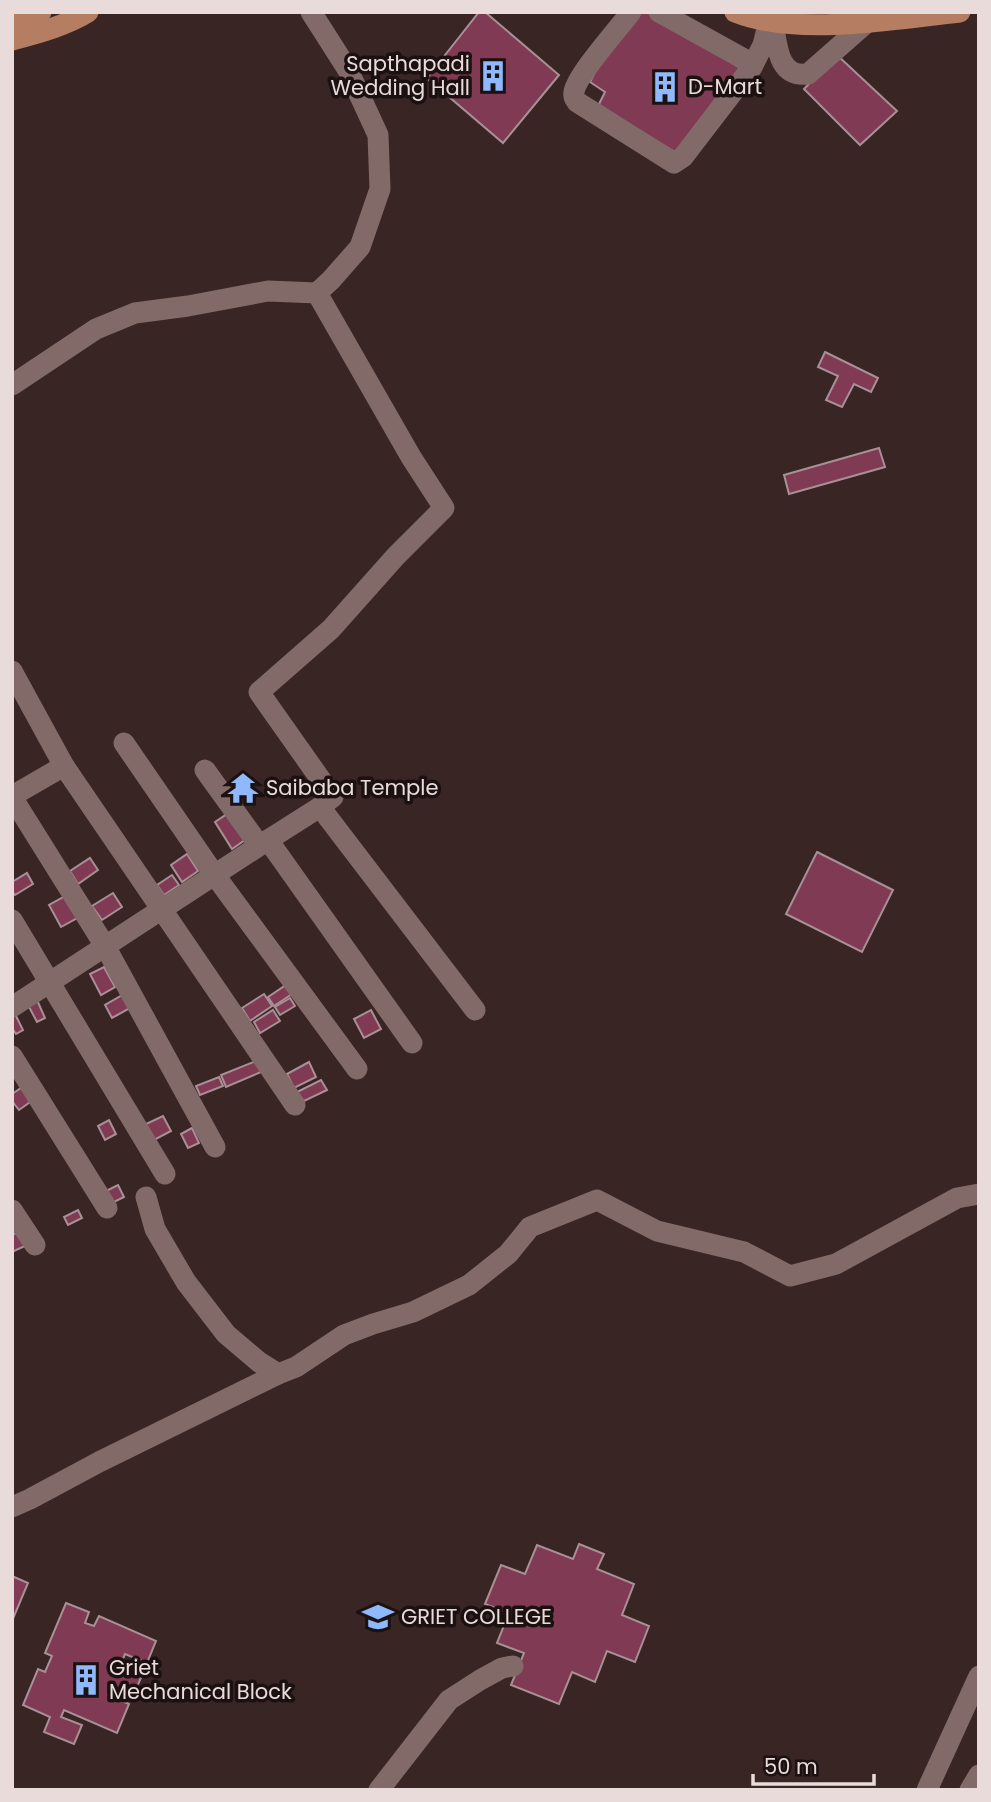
<svg xmlns="http://www.w3.org/2000/svg" width="991" height="1802" viewBox="0 0 991 1802" font-family="Poppins,sans-serif">
	<rect width="100%" height="100%" fill="#392524"/>
	<g fill="#813a53" stroke="#a89097" stroke-width="2">
		<path d="M479 12H485L559 75 503 143 427 78Z"/>
		<path d="M637 12H654L746 72 675 152 598 106 605 92 590 82 605 52Z"/>
		<path d="M837 55 897 111 860 145 804 89Z"/>
		<path d="M825 352 878 378 871 392 854 384 842 407 826 400 838 376 818 367Z"/>
		<path d="M879 448 885 467 789 494 784 475Z"/>
		<path d="M227 814 245 840 232 849 215 822Z"/>
		<path d="M817 852 893 890 862 952 786 914Z"/>
		<path d="M187 854 198 871 182 882 171 865Z"/>
		<path d="M90 858 98 870 78 884 70 871Z"/>
		<path d="M27 873 33 884 15 895 12 891V882Z"/>
		<path d="M172 875 179 885 164 895 157 885Z"/>
		<path d="M113 893 122 907 102 920 92 906Z"/>
		<path d="M67 895 79 917 61 927 49 905Z"/>
		<path d="M104 967 115 987 101 995 90 974Z"/>
		<path d="M289 983 295 992 274 1006 268 997Z"/>
		<path d="M124 994 132 1007 112 1018 105 1005Z"/>
		<path d="M264 994 272 1006 250 1021 242 1008Z"/>
		<path d="M290 998 295 1006 280 1015 275 1007Z"/>
		<path d="M37 1000 45 1018 37 1022 28 1005Z"/>
		<path d="M273 1010 280 1021 260 1033 254 1022Z"/>
		<path d="M371 1010 381 1029 364 1038 354 1019Z"/>
		<path d="M15 1014 23 1030 16 1034 12 1028V1015Z"/>
		<path d="M256 1061 261 1072 226 1087 221 1075Z"/>
		<path d="M309 1062 316 1077 294 1088 287 1074Z"/>
		<path d="M219 1077 223 1086 200 1095 196 1086Z"/>
		<path d="M321 1080 327 1090 302 1102 297 1092Z"/>
		<path d="M24 1086 33 1100 19 1110 12 1101V1094Z"/>
		<path d="M163 1116 171 1131 154 1140 146 1124Z"/>
		<path d="M109 1120 116 1134 105 1140 98 1126Z"/>
		<path d="M192 1128 199 1143 188 1148 181 1134Z"/>
		<path d="M118 1185 124 1197 110 1204 104 1192Z"/>
		<path d="M78 1210 82 1218 68 1225 64 1217Z"/>
		<path d="M18 1232 25 1246 12 1252V1235Z"/>
		<path d="M579 1544 604 1554 597 1569 634 1584 622 1615 649 1626 635 1662 607 1651 595 1682 572 1672 559 1704 511 1685 524 1653 497 1643 509 1613 485 1604 501 1565 525 1574 537 1545 573 1559Z"/>
		<path d="M12 1576 28 1583 12 1621Z"/>
		<path d="M66 1603 89 1612 85 1623 94 1626 99 1616 156 1641 147 1663 125 1654 122 1661 144 1671 132 1698 111 1689 108 1695 129 1704 117 1733 64 1710 61 1717 82 1725 74 1744 44 1732 50 1717 23 1705 38 1669 45 1672 52 1656 45 1653Z"/>
	</g>
	<g fill="none" stroke-linecap="round" stroke-linejoin="round">
		<g stroke="#826a68" stroke-width="21">
			<path d="M311 12 348 70 378 135 380 189 360 247 331 280 317 293 411 457 444 508 396 556 331 629 259 692 333 797 320 807"/>
			<path d="M631 12C619 28 576 76 574 92 573 98 574 97 577 102L674 163 683 157 752 67 763 45 769 21"/>
			<path d="M659 12 753 64"/>
			<path d="M773 22C777 44 777 78 808 74L866 23"/>
			<path d="M12 385 96 329 135 313 188 306 268 291 317 293"/>
			<path d="M12 671 64 766 295 1105"/>
			<path d="M124 743 214 874 357 1069"/>
			<path d="M205 770 259 845"/>
			<path d="M12 796 64 766"/>
			<path d="M12 797 105 946 215 1147"/>
			<path d="M268 840 320 807 475 1010"/>
			<path d="M12 920 165 1174"/>
			<path d="M12 1007 268 840 412 1043"/>
			<path d="M12 1056 107 1208"/>
			<path d="M146 1197 155 1229 186 1282 226 1334 259 1362 278 1374 296 1367 344 1335 373 1324 413 1312 469 1285 508 1254 530 1227 597 1200 657 1231 744 1252 790 1276 836 1264 957 1198 979 1194"/>
			<path d="M12 1210 35 1245"/>
			<path d="M12 1507 30 1499 99 1462 278 1374"/>
			<path d="M379 1790 449 1700 480 1680 502 1668 513 1666"/>
			<path d="M927 1790 979 1676"/>
			<path d="M970 1790 979 1775"/>
		</g>
		<g stroke="#b57d61" stroke-width="21">
			<path d="M735 12C798 37 893 19 960 12"/>
			<path d="M12 21 41 12"/>
			<path d="M12 40C38 33 65 26 88 12"/>
		</g>
	</g>
	<defs>
		<symbol id="building-bare" viewBox="-9 -9 18 18"><path d="M-4-6H4V6H1V3H-1V6H-4ZM-2.5-4.3h1.7v1.8h-1.7ZM.8-4.3h1.7v1.8H.8ZM-2.5-1h1.7V.8h-1.7ZM.8-1h1.7V.8H.8Z" fill="#90b8fd" stroke="#1a1110" stroke-width="2.5" paint-order="stroke"/></symbol>
		<symbol id="temple-bare" viewBox="-9 -9 18 18"><path d="M0-6L5-2H3V0L6.5 2.5H4V6H1.5V3h-3V6H-4V2.5H-6.5L-3 0V-2H-5Z" fill="#90b8fd" stroke="#1a1110" stroke-width="2.5" paint-order="stroke"/></symbol>
		<symbol id="university-bare" viewBox="-9 -9 18 18"><path d="M0-5L7-2L0 1L-7-2ZM-4 1L0 2.5L4 1V4Q0 6-4 4Z" fill="#90b8fd" stroke="#1a1110" stroke-width="2.5" paint-order="stroke"/></symbol>
	</defs>
	<g fill-rule="evenodd">
		<use href="#building-bare" x="471" y="54" width="44" height="44"/>
		<use href="#building-bare" x="643" y="65" width="44" height="44"/>
		<use href="#temple-bare" x="221" y="766" width="44" height="44"/>
		<use href="#university-bare" x="356" y="1595" width="44" height="44"/>
		<use href="#building-bare" x="64" y="1658" width="44" height="44"/>
	</g>
	<g text-anchor="middle" stroke-width="7" stroke-linejoin="round" paint-order="stroke">
		<g font-size="21" fill="#e9dbda" stroke="#1a1110" text-anchor="start">
			<text x="470" y="71" text-anchor="end">Sapthapadi<tspan x="470" dy="24">Wedding Hall</tspan></text>
			<text x="688" y="94">D-Mart</text>
			<text x="266" y="795">Saibaba Temple</text>
			<text x="401" y="1624">GRIET COLLEGE</text>
			<text x="109" y="1675">Griet<tspan x="109" dy="24">Mechanical Block</tspan></text>
		</g>
	</g>
	<rect width="991" height="1802" fill="none" stroke="#e9dbda" stroke-width="28"/>
	<path d="M753 1774v10h121v-10" fill="none" stroke="#e9dbda" stroke-width="3.5"/>
	<text x="764" y="1774" font-size="21" fill="#e9dbda" stroke="#1a1110" stroke-width="5" paint-order="stroke">50 m</text>
</svg>
